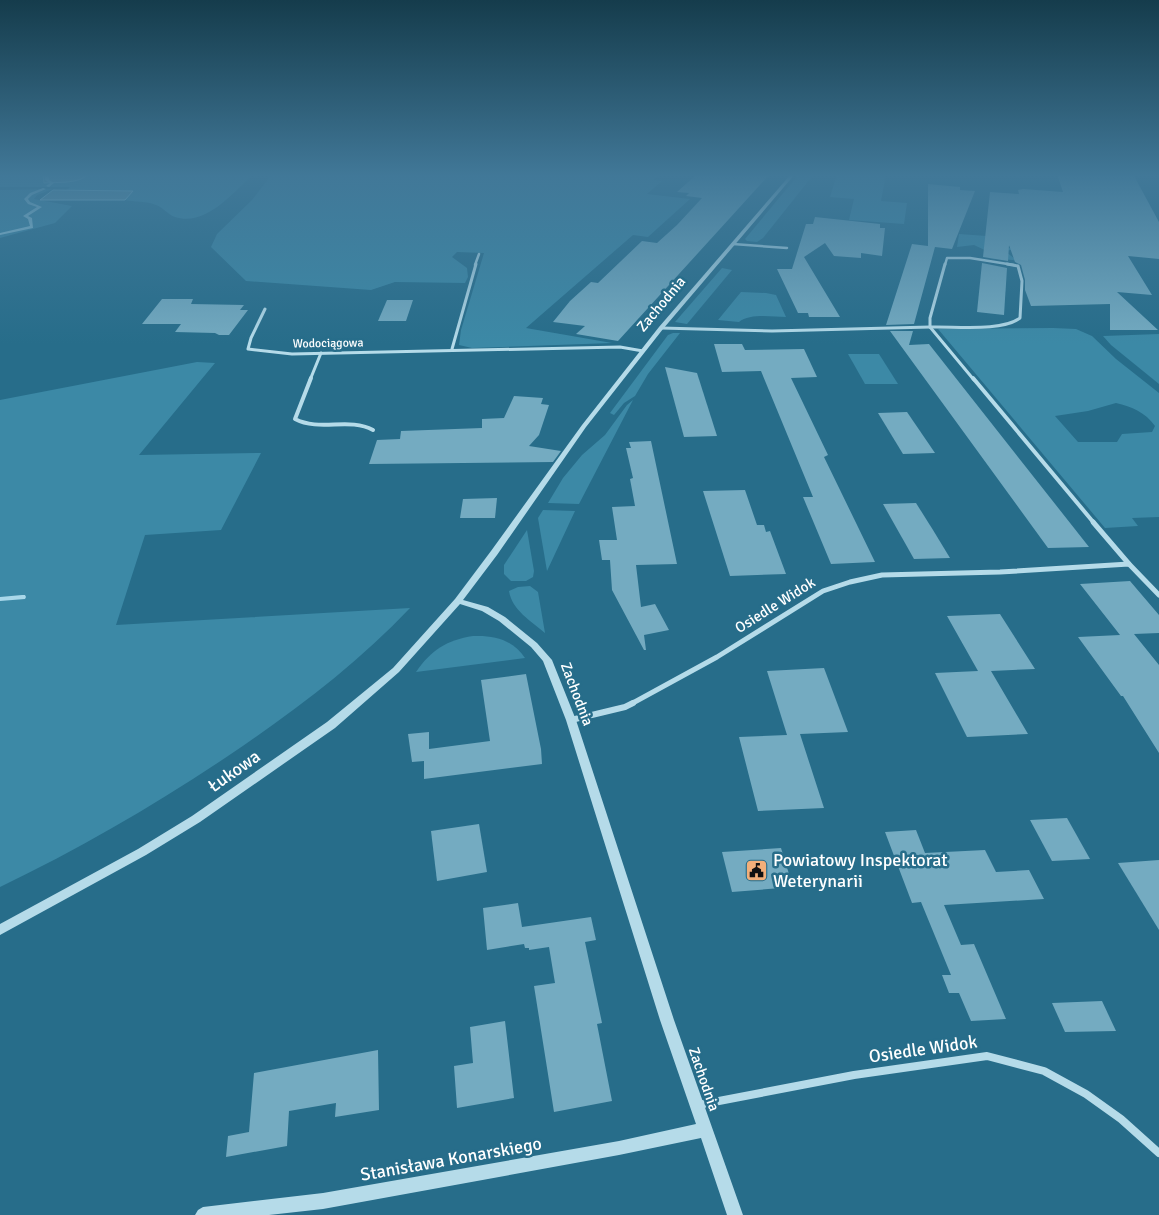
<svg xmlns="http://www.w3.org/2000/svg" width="1159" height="1215" viewBox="0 0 1159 1215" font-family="Signika,sans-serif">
	<rect width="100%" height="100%" fill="#276d8a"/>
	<g fill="#3c89a6" fill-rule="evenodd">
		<path d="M0 174H253C234 192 206 227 175 217 168 215 163 207 156 205 147 201 134 202 125 200L132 191 67 190 70 187H0Z"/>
		<path d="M272 174H661L653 180 662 181 647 194 690 199 648 237 633 235 526 328 612 343 472 348 459 345 461 330 484 253 457 252 452 257 467 268 468 277 465 283 395 282 371 290 246 281 211 247 217 234 252 200Z"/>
		<path d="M799 174H814L763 238 757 242 747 241 745 239Z"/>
		<path d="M837 174H886L881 201 907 203 904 224 849 220 854 199 830 197Z"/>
		<path d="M53 189 37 195 34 199 72 206 55 223 0 238V190Z"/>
		<path d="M959 234 1056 241 1062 247 1088 258 1069 261 1060 265 1032 266 1023 261 989 258V252L974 245 957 247ZM1005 246H1028L1029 249 1051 252 1054 254 1045 256 1046 261 1015 259 1005 251 1016 249 1002 247Z"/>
		<path d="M722 268 732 270 687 324 675 322Z"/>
		<path d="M741 292 766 293 776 295 786 317C773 317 750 313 739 322L718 320Z"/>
		<path d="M1053 328 1076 329 1092 336 1116 359 1159 393V517L1132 518 1138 526 1105 528 938 329ZM1116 403C1132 407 1145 412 1155 426L1152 432 1122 434 1117 442H1078L1055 416 1088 411Z"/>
		<path d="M673 333H680L648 374 635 396 624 403 614 415 610 413 668 335Z"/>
		<path d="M1159 334V384L1111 345 1103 336Z"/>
		<path d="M848 354H879L898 384H865Z"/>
		<path d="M197 362 215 363 139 455 261 453 221 530 145 535 116 625 410 608C355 666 293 712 228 756 155 805 79 849 0 887V400Z"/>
		<path d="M633 400 579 504 548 503 563 478 582 455 605 435 627 405Z"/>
		<path d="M543 510 575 511 547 571 538 518Z"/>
		<path d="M527 530 534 571 533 577 526 581H511L504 574V565Z"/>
		<path d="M530 586 538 592 545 633C531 621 512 610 509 591L518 587Z"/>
		<path d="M473 636C495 635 513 640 525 658L416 672C431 650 447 640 473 636Z"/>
	</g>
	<g fill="#6c98ab" stroke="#a9d8ea">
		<path d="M43 174H89C79 184 58 182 44 183Z"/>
		<path d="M53 190 133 191 125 200H40Z"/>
	</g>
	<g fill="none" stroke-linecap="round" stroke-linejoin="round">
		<g fill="#a9d8ea" fill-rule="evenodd">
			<path d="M45 174H49V180L54 183 49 187 46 186 50 183 45 180Z"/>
			<path d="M43 188 46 189 32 195 28 199 30 202 42 207 28 216 32 218 33 228 0 235V233L30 226 28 219 23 216 37 207 28 204 24 199 30 193Z"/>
			<path d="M22 595H25L26 597 25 599 0 601V597Z"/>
		</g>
	</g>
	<g fill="#74abc1">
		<path d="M697 174H770L618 341 576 334 585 326 553 322 570 301 591 282 598 283 642 241 657 243 677 225 702 198 686 196 689 193 677 192Z"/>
		<path d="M1057 174H1133L1159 222V259L1128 256 1152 295 1117 292 1158 330H1110V304L1031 306 1025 290V280L1021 265 1015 262 1009 245 1008 261 983 257 990 192 1019 194 1018 190 1023 189 1063 192Z"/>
		<path d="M928 184 960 187V190L975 191 952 249 935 247 914 324 886 325 912 244 928 246Z"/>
		<path d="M815 217 880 224V228H885L882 256 861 253V258L834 256 825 243 804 257 840 317H809L808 313H798L777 269H792L806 224H813Z"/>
		<path d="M982 263 1007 268 1004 315 977 312Z"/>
		<path d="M162 299H193L191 304 244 305 240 310H248L229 335H219L215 333 175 332 181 324H142Z"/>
		<path d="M387 300H413L406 321H378Z"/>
		<path d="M890 331H913L909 345 929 344 1089 547 1048 548Z"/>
		<path d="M714 344H742L745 350 804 349 817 377 791 378 828 455 824 457 875 562 831 564 803 497H813L761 371 722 372Z"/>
		<path d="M665 367 697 373 717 436 684 437Z"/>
		<path d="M514 396 543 398 541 404 549 405 539 435 529 446 561 451 553 462 369 464 377 440 400 439 401 431 482 428V419L504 418Z"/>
		<path d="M907 412 935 453 903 454 878 413Z"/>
		<path d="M651 441 677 564 636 565 641 607 655 604 669 630 644 635 646 650H644L612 590 610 560H602L599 540H617L612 507 635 506 630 479 633 478 626 448H631L629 442Z"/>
		<path d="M745 490 757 525H764L766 532 770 531 786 574 730 576 703 491Z"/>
		<path d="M497 498 495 518H460L463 499Z"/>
		<path d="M916 503 933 530 950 558 914 559 883 504Z"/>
		<path d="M1130 581 1159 615V633L1134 634 1159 665V753L1123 696H1121L1078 637 1120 635 1080 584Z"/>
		<path d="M1000 614 1035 669 991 671 1028 734 967 737 935 673 978 671 947 616Z"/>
		<path d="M824 668 848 732 800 734 824 808 758 811 739 737 787 735 767 671Z"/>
		<path d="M526 674 541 749 542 764 424 779V761L412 762 408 734 429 732V749L490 741 481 680Z"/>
		<path d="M1067 818 1090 859 1052 861 1030 820Z"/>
		<path d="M479 824 487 872 437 881 431 831Z"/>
		<path d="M916 830 925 853 985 850 996 872 1029 870 1044 899 944 905 961 945 974 944 1006 1019 971 1021 959 993H949L942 975H951L921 902 912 903 885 832Z"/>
		<path d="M781 848 793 887 732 892 722 852Z"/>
		<path d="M1159 860V930L1118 863Z"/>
		<path d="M518 903 522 927 591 917 596 940 585 942 602 1023 597 1024 612 1101 554 1112 534 986 555 983 549 947 529 950V948H525L524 944 487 950 483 908Z"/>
		<path d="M1102 1001 1116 1031 1065 1032 1052 1003Z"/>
		<path d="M505 1021 514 1098 457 1108 454 1066 473 1063 470 1027Z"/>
		<path d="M378 1050 379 1110 335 1117 336 1103 289 1111 287 1146 226 1157 228 1136 249 1132 254 1073Z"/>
	</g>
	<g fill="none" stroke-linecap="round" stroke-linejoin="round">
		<g stroke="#b5dbe9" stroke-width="2.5">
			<path d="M733 244 787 248"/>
			<path d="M475 265 479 254"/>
			<path d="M945 265 947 258H970L1014 265"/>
		</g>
		<g stroke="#b5dbe9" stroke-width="3">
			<path d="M265 309 251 338 248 349 292 354 620 347 643 351"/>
			<path d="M930 327 974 380"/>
			<path d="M930 327V318L945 264"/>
			<path d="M930 327C954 326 1002 332 1020 318L1022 281 1018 266 1007 264"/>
			<path d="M661 328 772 331 930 327"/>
			<path d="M452 349 476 264"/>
			<path d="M310 380 321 353"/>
		</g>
		<g stroke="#b5dbe9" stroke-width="4">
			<path d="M311 378 295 419C320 432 349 417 373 430"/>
			<path d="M973 378 1094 523"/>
		</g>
		<g stroke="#b5dbe9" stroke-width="5">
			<path d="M1093 522 1129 564"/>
			<path d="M631 704 717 657 823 591 850 582 882 575 1000 572 1129 564 1159 595"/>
		</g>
		<path stroke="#b5dbe9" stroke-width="6" d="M571 720 625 707 633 703"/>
		<path stroke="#b5dbe9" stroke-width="8" d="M698 1105 854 1075 987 1056 1044 1071 1086 1094 1121 1119 1159 1153"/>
		<path fill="#b5dbe9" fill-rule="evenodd" d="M791 174H795L663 329 586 427 497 555 463 600 488 607 505 617 537 643 552 660 576 720 674 1020 743 1215H727L701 1138 619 1155 323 1209 269 1215H195L198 1210 203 1207 323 1193 619 1141 696 1124 660 1020 566 720 543 661 531 647 499 621 482 611 460 604 399 672 335 728 200 822 146 855 0 935V924L138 849 192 816 327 722 393 668 455 599 491 551 582 425 659 327Z"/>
	</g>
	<linearGradient id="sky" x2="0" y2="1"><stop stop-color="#153c4c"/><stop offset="0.51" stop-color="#417898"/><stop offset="1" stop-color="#417898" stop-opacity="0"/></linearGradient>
	<rect width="1159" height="344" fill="url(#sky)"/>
	<defs>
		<symbol id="civic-square" viewBox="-11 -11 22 22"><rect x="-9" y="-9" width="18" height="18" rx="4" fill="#f2af7a" stroke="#276d8a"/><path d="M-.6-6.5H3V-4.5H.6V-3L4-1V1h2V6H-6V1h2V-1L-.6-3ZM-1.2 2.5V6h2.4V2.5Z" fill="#111"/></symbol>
	</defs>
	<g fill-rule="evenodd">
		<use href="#civic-square" x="744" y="858" width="25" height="25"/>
	</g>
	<g text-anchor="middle" stroke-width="5" stroke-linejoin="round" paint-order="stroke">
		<g font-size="12" fill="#fff" stroke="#276d8a">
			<text transform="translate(328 343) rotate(-1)" y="4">Wodociągowa</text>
		</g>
		<g font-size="15" fill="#fff" stroke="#276d8a">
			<text transform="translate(661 304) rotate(-50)" y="5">Zachodnia</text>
			<text transform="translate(775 605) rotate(-32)" y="5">Osiedle Widok</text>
			<text transform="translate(577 694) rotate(69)" y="5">Zachodnia</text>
			<text transform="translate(704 1079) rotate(71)" y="5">Zachodnia</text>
		</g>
		<g font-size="18" fill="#fff" stroke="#276d8a">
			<text transform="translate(234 771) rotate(-35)" y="6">Łukowa</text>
			<text transform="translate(923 1049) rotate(-8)" y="6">Osiedle Widok</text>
			<text transform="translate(451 1159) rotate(-10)" y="6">Stanisława Konarskiego</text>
		</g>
		<g font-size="18" fill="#fff" stroke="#276d8a" text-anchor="start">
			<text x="773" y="866">Powiatowy Inspektorat<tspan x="773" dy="21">Weterynarii</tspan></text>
		</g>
	</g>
</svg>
